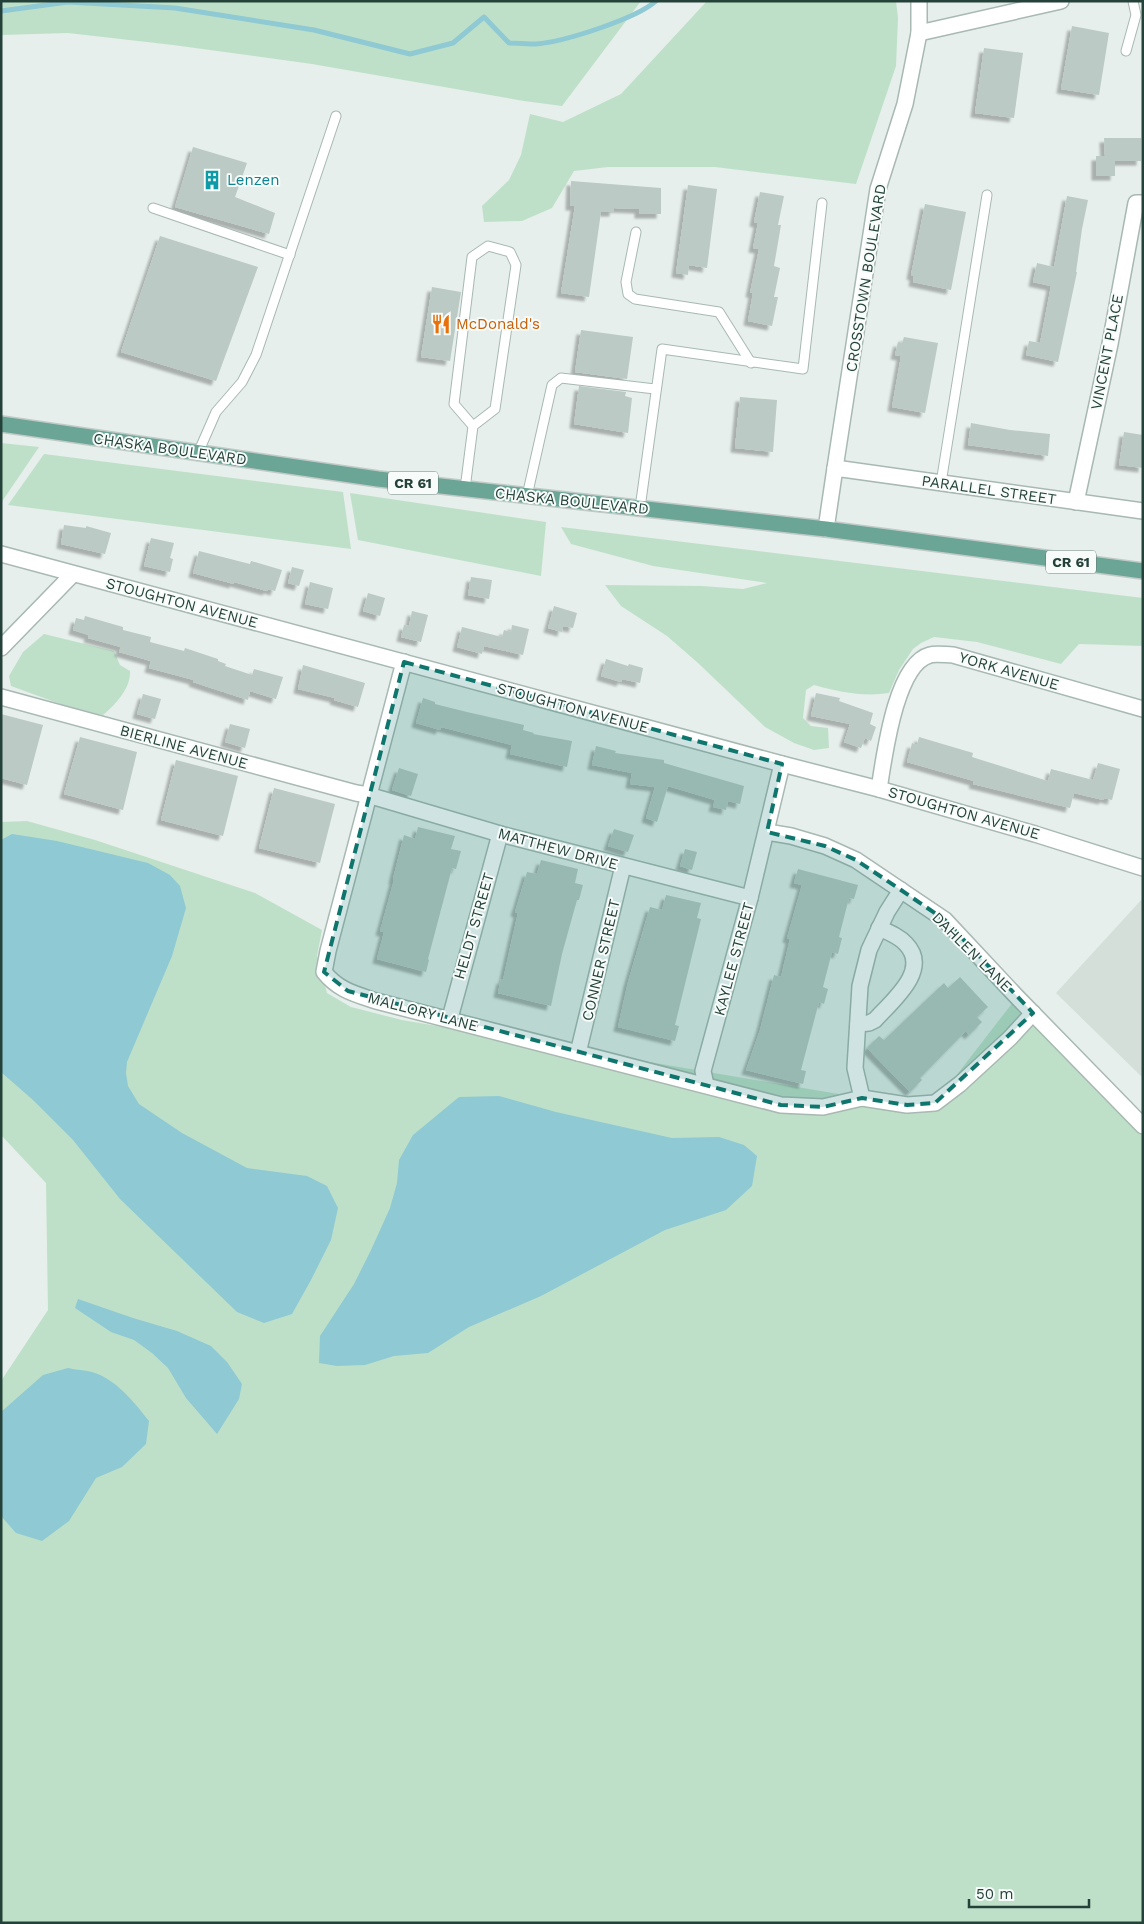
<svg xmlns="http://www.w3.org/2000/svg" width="1144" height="1924" viewBox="0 0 1144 1924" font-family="'Work Sans',sans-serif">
	<defs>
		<filter id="shadow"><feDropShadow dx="-4.5" dy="4.5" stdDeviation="1" flood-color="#0004"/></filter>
	</defs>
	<rect width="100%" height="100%" fill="#e6efeb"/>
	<path fill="#d4dfda" d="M1143 898V1078L1056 993Z"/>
	<g fill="#bfe0c8">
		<path d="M1 1H641L562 106 524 101 312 64 173 45 68 33 1 35Z"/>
		<path d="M707 1H896L898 18 896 66 856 184 715 167H608L574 171 552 208 522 221 484 222 482 206 509 180 521 155 530 114 563 122 621 94Z"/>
		<path d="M1 443 39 447 1 503Z"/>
		<path d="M44 454 343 492 351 549 8 505Z"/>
		<path d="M350 493 546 522 541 576 358 540Z"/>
		<path d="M561 527 1143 598V646L1079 644 1061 664 977 642 934 637 921 643 913 649 899 670 889 693C864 697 839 692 814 685L806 690 803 718 811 726 828 728 829 748 814 750 794 743 765 727 698 663 667 636 621 606 605 585 702 586 743 589 767 583 653 566 571 544Z"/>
		<path d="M44 634 114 651 120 665 130 671C131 688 116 704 103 715L82 712 11 686 9 676 23 652Z"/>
		<path d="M27 821 95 840 255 893 322 930 317 956 327 993 351 1007 402 1020 862 1098 935 1103 1017 997 1143 1130V1923H1V1381L48 1310 46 1183 1 1135V822Z"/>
	</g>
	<g fill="#8ec9d4">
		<path d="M12 834 57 841 148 863 170 875 180 886 186 908 172 956 127 1062 126 1073 128 1086 139 1104 182 1133 247 1168 307 1176 327 1186 338 1208 331 1240 311 1280 292 1314 264 1323 237 1312 120 1199 73 1140 33 1100 1 1072V840Z"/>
		<path d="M499 1096 556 1112 672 1138 719 1137 744 1145 757 1156 752 1186 726 1210 665 1230 541 1296 469 1327 428 1353 394 1356 365 1365 337 1366 319 1363 320 1336 354 1284 371 1250 390 1208 397 1183 399 1160 413 1135 459 1097Z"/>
		<path d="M78 1299 133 1318 177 1331 211 1346 227 1362 242 1384 239 1399 217 1434 186 1398 168 1368 152 1353 134 1340 111 1332 75 1308Z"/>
		<path d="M68 1368C76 1370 84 1370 92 1372 116 1379 134 1402 149 1421L146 1444 122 1467 96 1478 69 1521 42 1541 16 1533 1 1516V1412L43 1375Z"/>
	</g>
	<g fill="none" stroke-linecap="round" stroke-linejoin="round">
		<path stroke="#8ec9d4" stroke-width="5" d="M1 11 68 2 175 8 314 30 410 54 453 43 484 17 509 43C518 43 527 44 536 44 563 42 636 19 656 1"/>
	</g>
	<g fill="#bbcac4" filter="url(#shadow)">
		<path d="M1072 26 1109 33 1099 95 1061 89Z"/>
		<path d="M984 48 1023 53 1014 118 975 113Z"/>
		<path d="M1104 138H1141V161H1115V176H1096V156H1105Z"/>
		<path d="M193 147 247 163 235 197 275 213 269 234 175 207Z"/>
		<path d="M571 181 661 188V214H639V209L614 208V212H601L589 297 561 293 575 206H570Z"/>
		<path d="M688 185 717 189 707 268 689 265 688 275 676 273Z"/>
		<path d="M760 192 784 196 778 225H781L774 266 780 268 774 297H778L772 326 748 321 753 293H750L759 249 753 248 758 223 754 222Z"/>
		<path d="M1067 196 1088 200 1082 229 1076 272H1077L1058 362 1026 355 1029 341 1040 343 1051 286 1033 282 1037 263 1054 267Z"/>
		<path d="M925 204 966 212 951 290 913 282 914 276 911 275Z"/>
		<path d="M160 236 258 267 216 381 121 352Z"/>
		<path d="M432 287 461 292 450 361 421 357Z"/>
		<path d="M581 330 633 337 627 379 575 372Z"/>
		<path d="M904 337 938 343 925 413 892 407 901 356 895 355 898 342 902 343Z"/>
		<path d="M579 386 626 392 625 396 632 398 628 433 574 424Z"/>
		<path d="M740 397 777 400 773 452 735 448Z"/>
		<path d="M971 423 1010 430 1050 434 1048 456 968 445Z"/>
		<path d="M1124 432 1143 435V468L1119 465Z"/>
		<path d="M64 525 86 528V526L111 533 105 554 61 544Z"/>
		<path d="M151 538 174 543 170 558 173 559 170 572 144 566Z"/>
		<path d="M199 551 250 564 251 561 282 570 275 591 268 589 267 591 234 582V584L193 573Z"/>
		<path d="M292 567 304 570 299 586 288 583Z"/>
		<path d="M471 577 492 580 489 599 468 595Z"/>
		<path d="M310 582 333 588 328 609 305 604Z"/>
		<path d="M368 593 385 598 380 616 363 611Z"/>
		<path d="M554 606 577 613 573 628 563 626 562 632 548 628Z"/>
		<path d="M412 611 428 615 421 642 401 637 404 625 409 626Z"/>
		<path d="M85 616 123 627V630L151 637 150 642 184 651 185 648 218 659V661L226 664 225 666 252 675 254 669 283 677 276 699 250 691 248 700 193 682 194 680 149 668 151 661 119 652 121 647 88 638 89 635 73 630 76 618 84 620Z"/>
		<path d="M512 625 529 629 523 655 484 646 482 654 457 647 462 627 502 637 504 630 511 632Z"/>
		<path d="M606 659 628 666 629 664 643 668 640 683 622 679 621 682 601 676Z"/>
		<path d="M303 665 365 683 358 707 334 700 335 698 298 689Z"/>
		<path d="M816 693 840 698 839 701 873 713 870 724 876 727 871 741 865 738 861 748 844 742 850 724 811 716Z"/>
		<path d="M143 694 161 699 155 719 137 714Z"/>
		<path d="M423 698 435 702V704L467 712 524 725 523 730 534 733 533 734 572 741 567 767 510 754 512 745 441 727 440 730 416 723Z"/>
		<path d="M1 714 43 725 27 785 1 778Z"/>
		<path d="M230 724 250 729 245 748 225 742Z"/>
		<path d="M80 737 137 752 123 810 64 794Z"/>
		<path d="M919 737 973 753 972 757 1048 781 1051 769 1093 780 1098 763 1120 769 1112 800 1104 798 1103 800 1074 793 1070 808 973 784 974 781 907 762 912 743 917 745Z"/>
		<path d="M596 746 616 751 615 753 664 760V763L744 786 740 804 728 801 726 810 713 807 715 800 668 786 657 822 646 818 655 787 630 784 632 773 592 765Z"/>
		<path d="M176 760 238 776 223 836 161 820Z"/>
		<path d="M399 768 418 774 411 796 392 790Z"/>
		<path d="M274 788 335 804 320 863 259 848Z"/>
		<path d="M418 827 455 836 451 849 461 851 456 869 452 868 428 959 429 960 426 972 377 959 384 932 380 931 394 880 393 879 404 835 415 839Z"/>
		<path d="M614 829 634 835 628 852 608 846Z"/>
		<path d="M685 849 697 852 692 870 680 866Z"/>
		<path d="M541 860 578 869 575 883 583 885 579 900H577L562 954 551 1006 498 993 501 979 503 980 512 939 518 913 515 912 527 872 537 874Z"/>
		<path d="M798 869 858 885 854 899 849 898 839 937 842 938 838 954 832 952 823 987 828 989 824 1004 819 1002 801 1070 806 1071 803 1084 746 1070 760 1030 774 975 781 977 790 939 787 938 802 885 794 883Z"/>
		<path d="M666 895 701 903 697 918 701 919 675 1025 679 1026 675 1041 618 1027 628 982 650 907 662 910Z"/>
		<path d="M960 977 988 1007 977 1017 982 1022 969 1035 966 1031 920 1078 922 1080 910 1092 867 1048 879 1036 884 1040 944 983 948 988Z"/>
	</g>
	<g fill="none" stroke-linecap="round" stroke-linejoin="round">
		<defs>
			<g id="service">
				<path d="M1126 51 1136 15 1133 1"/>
				<path d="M153 208 290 255"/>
				<path d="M636 232 626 282 628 294 635 299 719 312 751 363"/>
				<path d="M198 453 216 412 242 382 256 355 336 116"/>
				<path d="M941 483 987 195"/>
				<path d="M465 489 473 426 454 404 472 257 488 246 510 252 516 265 495 409 473 426"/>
				<path d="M527 496 552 385 561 378 655 389"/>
				<path d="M640 508 662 349 803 369 822 203"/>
			</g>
			<g id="minor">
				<path d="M1076 502 1110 344 1136 203H1143"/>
				<path d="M826 529 835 468 1143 511"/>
				<path d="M1 648 73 574"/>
				<path d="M404 662 328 951 324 972C338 990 355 994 376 1001L781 1105 823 1107 862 1098 907 1105 935 1103 960 1084 1010 1038 1033 1013"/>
				<path d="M1 697 356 793 368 795 500 834 750 898"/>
				<path d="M879 789C884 759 895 664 930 655 936 653 946 655 953 655L1143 709"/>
				<path d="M767 832 791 836 825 846 856 860 945 920 1017 997 1143 1126"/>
				<path d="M450 1018 500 834"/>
				<path d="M858 1024 869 1023 875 1020C892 1001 931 970 906 944 899 936 888 932 879 928"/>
				<path d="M578 1053 623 866"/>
				<path d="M706 1085 703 1071 750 898 782 764"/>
				<path d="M862 1098 855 1068 860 986 869 950 887 912 901 890"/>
			</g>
			<g id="tertiary">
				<path d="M919 33 1061 1"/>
				<path d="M835 468 878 189 905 104 919 33V1"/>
				<path d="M1 554 782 764 879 789 1035 834 1143 868"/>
			</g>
			<path id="primary" d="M1 424 378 479 826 529 1143 571"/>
		</defs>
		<use href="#service" stroke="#a8b8b2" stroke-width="11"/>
		<use href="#minor" stroke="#a8b8b2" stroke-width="18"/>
		<use href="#tertiary" stroke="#a8b8b2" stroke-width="18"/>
		<use href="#primary" stroke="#c2cac8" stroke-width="18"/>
		<use href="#service" stroke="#fff" stroke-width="9"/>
		<use href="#minor" stroke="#fff" stroke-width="15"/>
		<use href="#tertiary" stroke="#fff" stroke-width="15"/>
		<use href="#primary" stroke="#6aa596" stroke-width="15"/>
	</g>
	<path fill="#0f766e" fill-opacity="0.2" stroke="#0f766e" stroke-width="4" stroke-dasharray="10 6" stroke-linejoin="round" d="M404 662 782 764 767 832 825 846 856 860 901 890 945 920 1033 1013 935 1103 907 1105 862 1098 823 1107 781 1105 348 991 324 972Z"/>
	<defs>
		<symbol id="building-bare" viewBox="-9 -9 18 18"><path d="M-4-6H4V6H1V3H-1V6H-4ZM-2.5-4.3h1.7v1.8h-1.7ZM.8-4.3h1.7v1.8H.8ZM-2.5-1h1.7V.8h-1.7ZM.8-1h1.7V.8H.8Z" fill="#0f9aa8" stroke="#f7fbf9" stroke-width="2.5" paint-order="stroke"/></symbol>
		<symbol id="restaurant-bare" viewBox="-9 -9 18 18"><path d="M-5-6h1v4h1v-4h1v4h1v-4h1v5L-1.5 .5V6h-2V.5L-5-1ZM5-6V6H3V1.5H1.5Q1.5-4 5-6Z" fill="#e8710a" stroke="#f7fbf9" stroke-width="2.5" paint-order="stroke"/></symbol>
	</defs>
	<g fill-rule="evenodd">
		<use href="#building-bare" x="198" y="166" width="28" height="28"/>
		<use href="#restaurant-bare" x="427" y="310" width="28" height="28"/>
	</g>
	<g text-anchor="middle" stroke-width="4" stroke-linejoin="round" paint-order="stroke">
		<g fill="#f7fbf9" stroke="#637a73" stroke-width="1">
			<rect x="388" y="471.5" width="50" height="23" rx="4"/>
			<rect x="1046" y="550.5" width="50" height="23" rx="4"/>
		</g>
		<g font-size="14" font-weight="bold" fill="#24423a">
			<text x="413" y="488">CR 61</text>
			<text x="1071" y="567">CR 61</text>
		</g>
		<g font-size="15" fill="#0d838f" stroke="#f7fbf9" text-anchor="start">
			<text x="227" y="185">Lenzen</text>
		</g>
		<g font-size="15" fill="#24423a" stroke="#f7fbf9">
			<text transform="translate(866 278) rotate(-81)" y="5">CROSSTOWN BOULEVARD</text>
			<text transform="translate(1107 352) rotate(-79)" y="5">VINCENT PLACE</text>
			<text transform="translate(170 449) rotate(8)" y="5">CHASKA BOULEVARD</text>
			<text transform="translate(989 490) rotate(8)" y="5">PARALLEL STREET</text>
			<text transform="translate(572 501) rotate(6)" y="5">CHASKA BOULEVARD</text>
			<text transform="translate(182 603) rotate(15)" y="5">STOUGHTON AVENUE</text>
			<text transform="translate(1009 671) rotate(16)" y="5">YORK AVENUE</text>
			<text transform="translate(573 708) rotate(15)" y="5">STOUGHTON AVENUE</text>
			<text transform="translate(184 747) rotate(15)" y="5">BIERLINE AVENUE</text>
			<text transform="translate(964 813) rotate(16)" y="5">STOUGHTON AVENUE</text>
			<text transform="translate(558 849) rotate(15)" y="5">MATTHEW DRIVE</text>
			<text transform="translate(474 926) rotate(-74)" y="5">HELDT STREET</text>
			<text transform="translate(972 952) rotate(45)" y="5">DAHLEN LANE</text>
			<text transform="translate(734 959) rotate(-75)" y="5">KAYLEE STREET</text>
			<text transform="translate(601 960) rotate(-77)" y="5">CONNER STREET</text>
			<text transform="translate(423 1012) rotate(15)" y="5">MALLORY LANE</text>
		</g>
		<g font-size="15" fill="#c56008" stroke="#f7fbf9" text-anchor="start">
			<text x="456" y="329">McDonald's</text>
		</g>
	</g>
	<rect width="1144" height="1924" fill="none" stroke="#24423a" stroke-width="5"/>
	<path d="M969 1899v8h120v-8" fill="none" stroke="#24423a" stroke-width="2.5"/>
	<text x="976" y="1899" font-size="15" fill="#24423a" stroke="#f7fbf9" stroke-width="4" paint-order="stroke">50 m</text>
</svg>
